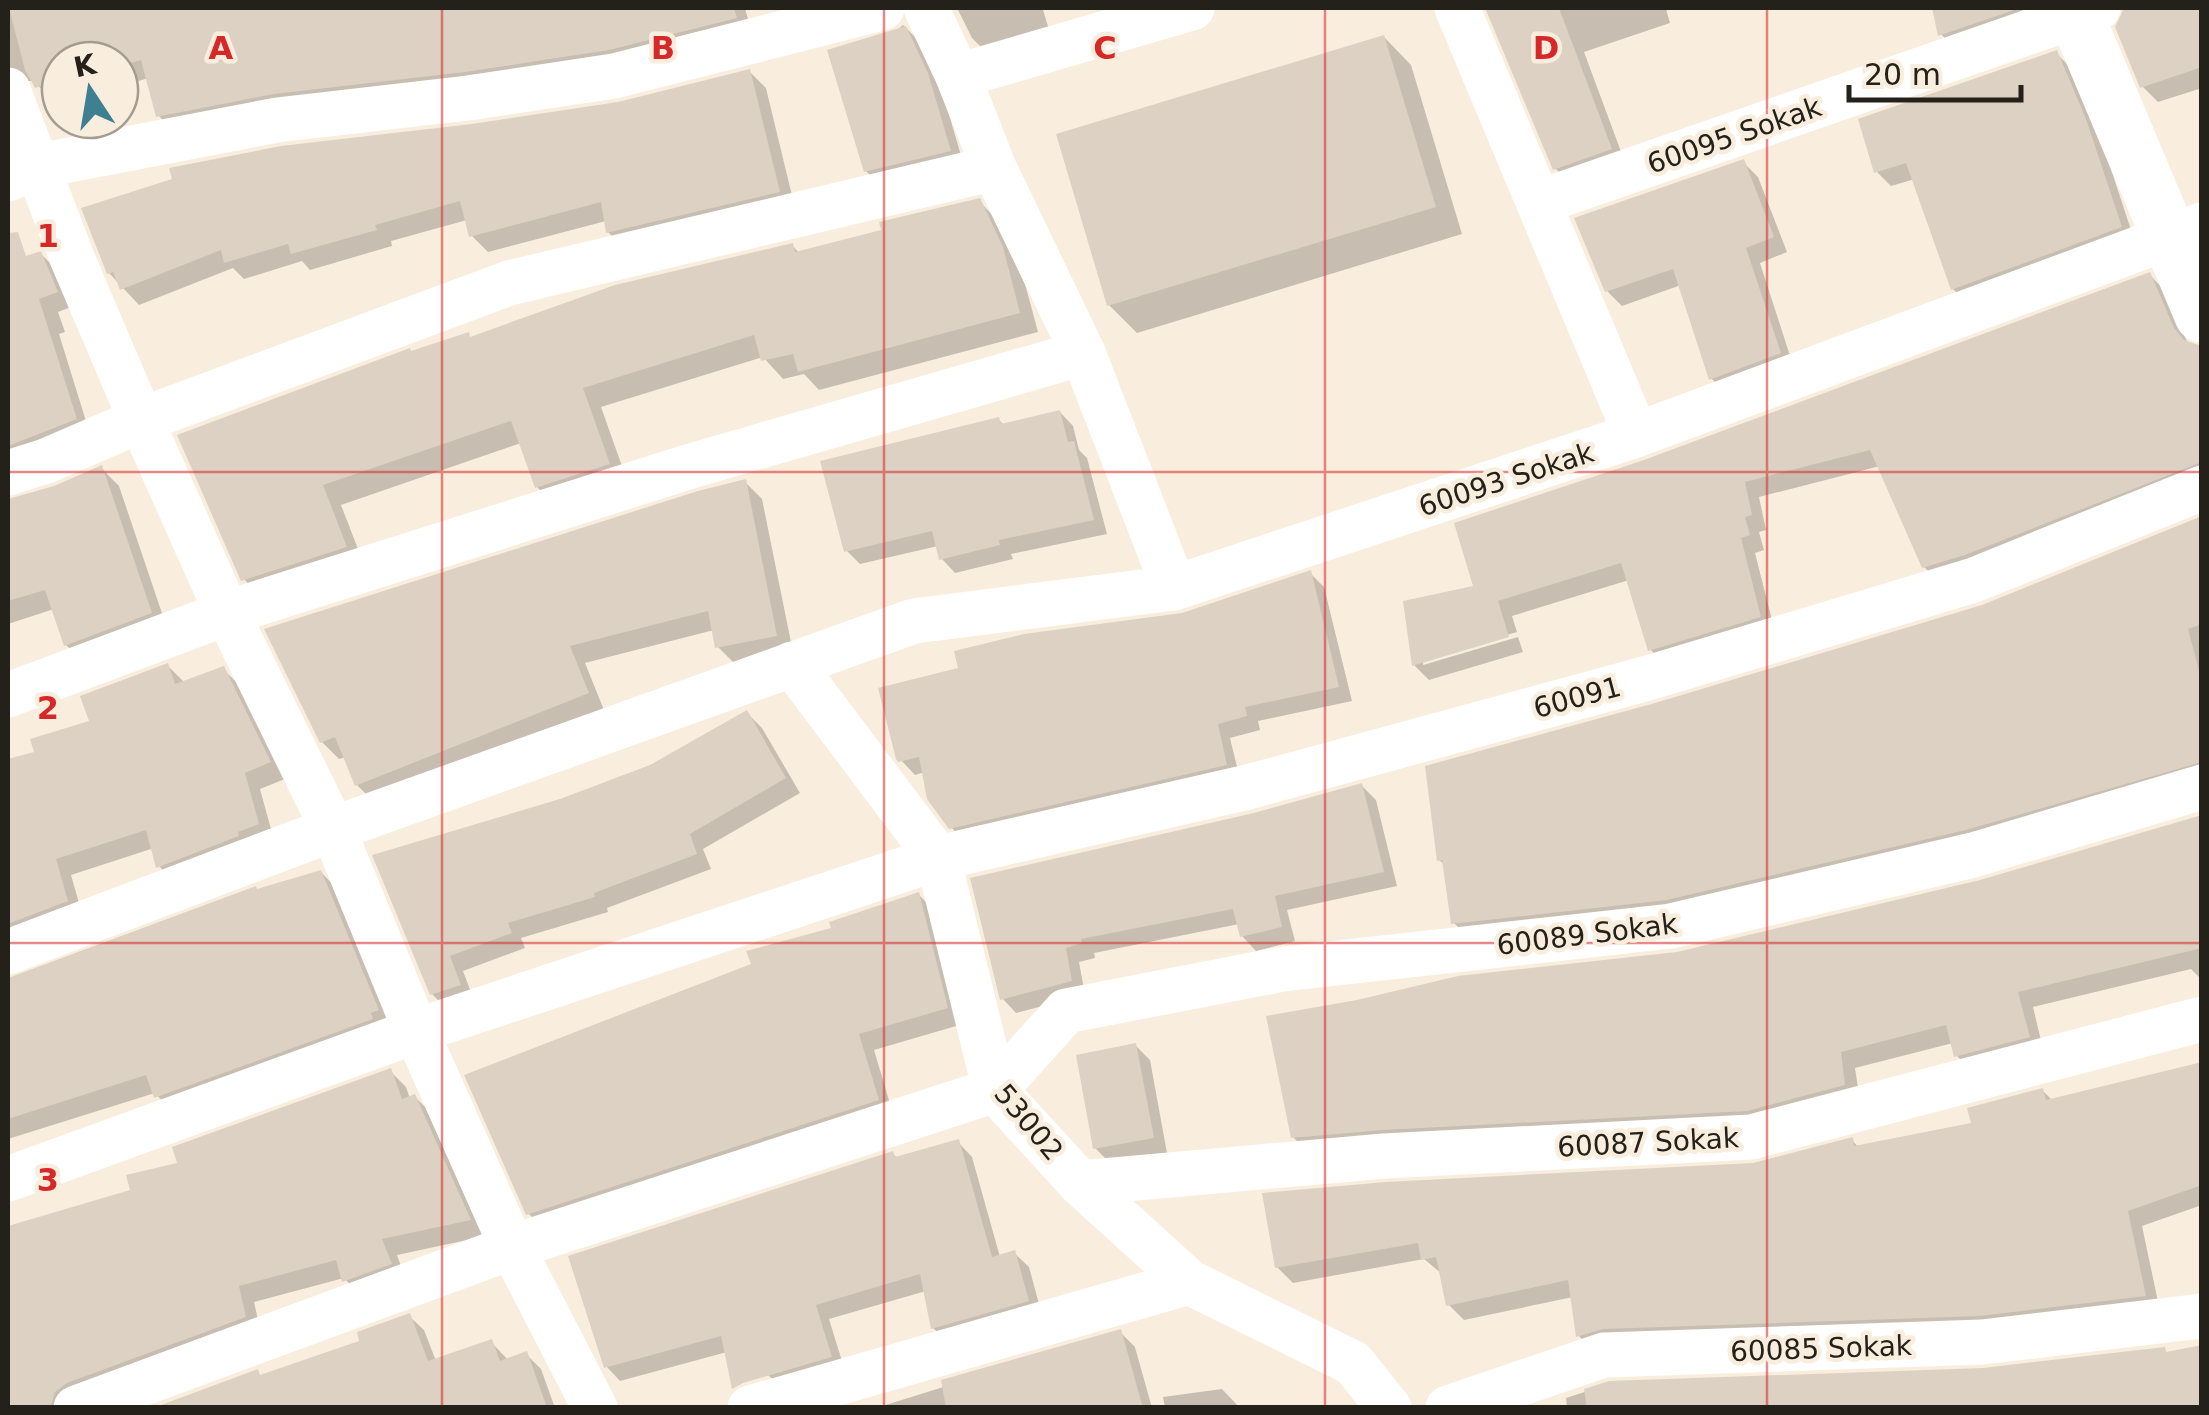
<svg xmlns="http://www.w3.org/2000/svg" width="2209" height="1415" viewBox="0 0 2209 1415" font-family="'DejaVu Sans',sans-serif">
	<rect width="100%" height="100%" fill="#f9eede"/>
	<g fill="#0003">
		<path d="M8 8H745L752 34 174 132 158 115 149 78 120 86V60H60V101L54 103 34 81H16L8 87Z"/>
		<path d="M957 8H1053L1043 10 1051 36 988 54 972 38Z"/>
		<path d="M1487 8H1671L1666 9 1670 23 1584 52 1626 165 1571 184 1555 168Z"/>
		<path d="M1934 8H2063L1956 50 1941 34Z"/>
		<path d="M2126 8H2202V88L2158 102 2142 86Z"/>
		<path d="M903 25 918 40 942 90 964 166 881 186 866 171 890 36Z"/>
		<path d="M1384 37 1411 65 1462 234 1137 333 1109 305Z"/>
		<path d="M2056 53 2071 68 2100 136 2135 242 1968 304 1953 289 1915 179 1891 186 1876 171Z"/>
		<path d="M749 71 766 88 795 208 625 249 608 232 606 221 488 252 472 236 467 220 391 241 392 246 310 270 302 261 244 279 233 268 139 305 109 273 472 126 619 104Z"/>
		<path d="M1743 162 1758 177 1787 252 1760 263 1794 368 1726 393 1711 378 1681 285 1622 306 1607 291Z"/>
		<path d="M979 201 998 221 1021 269 1038 332 819 390 804 374 783 379 763 357 601 407 628 483 556 506 537 487 521 443 341 505 365 567 263 599 244 579 412 354 792 245 800 254 885 232Z"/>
		<path d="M41 254 56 269 71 307 58 312 65 332 59 334 90 434 19 461 8 449V264Z"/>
		<path d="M2150 275 2165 291 2188 344 2202 348V481L1940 582 1924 567 1880 466 1759 497 1766 530 1759 532 1764 550 1755 553 1775 632 1665 665 1650 649 1629 580 1512 616 1517 632 1423 660V665L1518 637 1523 652 1429 680 1414 665 1477 588 1645 462Z"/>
		<path d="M1060 412 1073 426 1079 450 1087 458 1107 534 1011 554 1013 559 955 573 942 559 938 546 860 564 846 550 998 419 1004 425Z"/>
		<path d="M101 468 119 486 168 631 84 662 66 645 54 609 8 624V503L55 488Z"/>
		<path d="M745 482 762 499 793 652 735 664 717 646 714 630 585 663 604 710 374 802 357 785 346 757 339 759 322 742Z"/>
		<path d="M2202 519V780L1684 915 1470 939 1454 923 1445 865 1439 860 1656 706 1982 608Z"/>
		<path d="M1310 573 1324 587 1352 701 1258 721 1260 730 1230 738 1240 779 965 842 951 827 925 772 915 775 899 758 1182 615Z"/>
		<path d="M168 666 185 683 223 669 240 686 285 779 260 789 274 840 175 883 159 866 154 848 71 875 83 917 8 948V762L38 753 92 723Z"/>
		<path d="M747 713 762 728 800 793 703 849 711 869 607 908 608 912 521 938 525 948 463 971 474 1000 447 1009 432 994 375 856 560 801 651 767Z"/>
		<path d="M1362 786 1376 800 1397 886 1287 910 1295 941 1256 951 1242 936 1239 924 1094 953 1095 958 1079 962 1085 995 1016 1013 1002 998 973 880 1255 815Z"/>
		<path d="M2202 817V980L2191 969 2033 1007 2044 1053 1972 1071 1956 1055 1953 1043 1855 1068 1860 1101 1764 1126 1309 1153 1293 1137 1357 1003 1677 954 1981 883Z"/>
		<path d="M321 872 337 889 394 1027 173 1113 155 1093 8 1139V980L18 979 258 891Z"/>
		<path d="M919 895 935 911 963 1024 874 1050 894 1117 545 1230 528 1213 754 966Z"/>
		<path d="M1135 1045 1150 1060 1167 1153 1110 1163 1095 1148Z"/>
		<path d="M2202 1064V1205L2142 1226 2160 1311 1594 1351 1579 1336 1573 1297 1464 1320 1448 1304 1442 1274 1424 1259 1293 1283 1277 1267 1758 1165 1852 1140 1859 1148 1974 1125 2042 1090 2053 1101Z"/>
		<path d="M390 1071 406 1087 410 1099 415 1097 431 1113 486 1236 397 1255 406 1280 361 1296 344 1278 254 1302 261 1333 65 1408H8V1228L133 1191 181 1165Z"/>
		<path d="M958 1142 972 1157 1000 1257 1014 1253 1029 1267 1042 1315 948 1342 933 1328 926 1291 829 1319 845 1371 783 1389 768 1375 727 1352 620 1381 606 1366 893 1154 898 1159Z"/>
		<path d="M409 1316 424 1330 436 1361 491 1342 508 1360 526 1354 541 1369 555 1408H255Z"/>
		<path d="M1120 1332 1135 1347 1152 1408H876Z"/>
		<path d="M2164 1349 2202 1408H1567L1566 1398 1609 1384 1985 1371Z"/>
		<path d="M1222 1389 1240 1408H1165L1163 1397Z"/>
	</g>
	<g fill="#dcd1c2">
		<path d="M9 8H734L737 18 609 50 465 72 274 94 156 117 141 60 120 66V60H60V81L35 88 25 70Z"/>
		<path d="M1485 8H1559L1612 149 1553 170Z"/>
		<path d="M1932 8H2020L1938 36Z"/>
		<path d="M2124 8H2202V67L2140 88 2115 27Z"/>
		<path d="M906 26 928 73 951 151 864 172 827 50Z"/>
		<path d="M1384 35 1436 207 1107 306 1056 134Z"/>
		<path d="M2057 50 2086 119 2122 227 1951 290 1906 163 1874 173 1858 119Z"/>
		<path d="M750 69 780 192 606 233 601 202 469 237 460 201 375 225 377 230 291 254 288 244 224 263 221 250 120 290 113 272 107 274 81 208 172 179 169 168 281 146 472 124 618 102Z"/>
		<path d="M1744 159 1774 237 1746 248 1781 353 1709 380 1673 269 1605 292 1574 218Z"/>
		<path d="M980 198 1003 247 1020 313 798 372 793 354 761 361 754 335 583 388 610 464 535 488 511 421 323 485 347 547 241 581 177 435 410 348 411 351 469 332 470 337 615 285 793 243 795 252 881 230 879 222Z"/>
		<path d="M18 232 26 256 41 251 58 292 39 299 77 419 8 446V233Z"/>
		<path d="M2150 272 2174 328 2184 340 2202 346V462L1965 555 1922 568 1870 450 1745 482 1752 515 1745 517 1750 535 1741 538 1761 617 1648 651 1621 563 1498 601 1509 637 1412 666 1403 601 1473 586 1454 523 1644 460Z"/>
		<path d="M1060 410 1068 442 1074 441 1094 520 999 540 1000 545 939 560 932 531 844 552 820 461 999 417 1001 424Z"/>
		<path d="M102 465 152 613 64 646 45 590 8 601V499L54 486Z"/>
		<path d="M746 479 777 636 715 648 708 611 570 646 589 693 355 786 335 737 320 743 264 629 698 491Z"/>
		<path d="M2202 516V624L2188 629 2202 682V762L1966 830 1667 900 1451 924 1442 860 1437 861 1425 766 1655 703 1982 605Z"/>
		<path d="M1311 570 1339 687 1245 707 1247 716 1218 724 1227 765 949 829 927 799 919 757 898 762 896 759 878 688 958 668 954 651 1024 634 1182 613Z"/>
		<path d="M168 663 175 684 224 666 271 762 245 773 259 824 238 832 239 836 156 868 146 830 56 859 68 901 8 924V759L34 752 30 739 89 721 80 696Z"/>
		<path d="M747 710 786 778 690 834 697 854 594 893 595 897 508 923 512 933 450 956 461 985 430 995 372 855 560 799 650 765Z"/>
		<path d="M1362 783 1384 872 1275 896 1282 927 1240 937 1233 909 1081 939 1082 943 1066 948 1072 981 1000 1000 970 878 1254 813Z"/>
		<path d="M2202 815V948L2018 992 2030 1037 1954 1057 1946 1025 1841 1052 1845 1085 1747 1111 1383 1130 1291 1138 1266 1016 1357 1000 1458 976 1677 952 1980 880Z"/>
		<path d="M321 870 379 1010 371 1013 373 1019 154 1098 146 1075 8 1119V978L256 886 257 889Z"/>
		<path d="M919 892 948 1008 859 1034 879 1100 526 1215 464 1075 751 964 746 951 831 928 829 922Z"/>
		<path d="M1136 1043 1154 1138 1093 1149 1076 1055Z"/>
		<path d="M2202 1062V1185L2128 1211 2146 1296 1980 1316 1603 1329 1576 1337 1568 1280 1446 1306 1436 1257 1421 1260 1418 1243 1275 1268 1262 1193 1386 1182 1753 1163 1853 1137 1854 1146 1971 1123 1967 1108 2043 1088 2046 1100Z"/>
		<path d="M391 1068 402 1099 415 1094 471 1220 382 1239 392 1264 342 1282 336 1260 239 1286 246 1317 67 1383 55 1392 50 1408H8V1226L130 1190 126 1175 177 1163 172 1147Z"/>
		<path d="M959 1139 992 1257 1015 1250 1029 1301 931 1329 920 1274 816 1305 832 1357 743 1383 732 1389 721 1336 604 1368 568 1256 893 1151 895 1157Z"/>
		<path d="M410 1313 428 1361 492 1339 500 1361 527 1351 547 1408H153L258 1369 260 1375 359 1341 357 1332Z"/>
		<path d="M1121 1329 1143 1408H946L941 1380Z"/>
		<path d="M2202 1345V1408H1587L1584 1389 1609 1381 1983 1368 2165 1347 2166 1352Z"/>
	</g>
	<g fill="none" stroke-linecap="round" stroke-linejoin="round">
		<g stroke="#fff" stroke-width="45">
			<path d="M926 8 958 76 994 168 1083 353 1174 588"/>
			<path d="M1457 8 1636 435"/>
			<path d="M958 76 1192 8"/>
			<path d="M8 90 72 258 141 420 227 613 333 829 416 1031 512 1247 595 1408"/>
			<path d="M8 179 38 166 277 120 468 98 614 76 882 8"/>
			<path d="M1540 202 2098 8"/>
			<path d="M8 473 46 461 141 420 509 283 994 168"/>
			<path d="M792 664 938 858 995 1090 1080 1183 1189 1282 1353 1363 1389 1408"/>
			<path d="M8 695 227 613 691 466 1083 353"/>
			<path d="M8 952 333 829 914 621 1174 588 1636 435 2202 225"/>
			<path d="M8 1179 416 1031 938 858 1248 787 1648 678 1974 580 2202 488"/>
			<path d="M1080 1183 1384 1156 1751 1137 2202 1019"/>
			<path d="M76 1408 512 1247 995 1090 1066 1011 1283 969 1671 926 1973 855 2202 787"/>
			<path d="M750 1408 1189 1282"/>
			<path d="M1448 1408 1604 1355 1982 1342 2202 1316"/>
		</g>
		<path stroke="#fff" stroke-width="55" d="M2073 8 2202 315"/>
	</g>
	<path fill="none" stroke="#d62828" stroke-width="2.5" stroke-opacity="0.55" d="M442 8V1408M884 8V1408M1325 8V1408M1767 8V1408M8 472H2202M8 943H2202"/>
	<g text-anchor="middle" stroke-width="9" stroke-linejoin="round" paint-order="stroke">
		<g font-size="28" fill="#24201a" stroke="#f9eede">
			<text transform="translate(1734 135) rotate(-19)" y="10">60095 Sokak</text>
			<text transform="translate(1506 479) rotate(-18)" y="10">60093 Sokak</text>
			<text transform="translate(1577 697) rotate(-15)" y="10">60091</text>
			<text transform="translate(1587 934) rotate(-7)" y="10">60089 Sokak</text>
			<text transform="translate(1029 1122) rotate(50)" y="10">53002</text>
			<text transform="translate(1648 1142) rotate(-3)" y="10">60087 Sokak</text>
			<text transform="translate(1821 1348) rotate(-2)" y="10">60085 Sokak</text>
		</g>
	</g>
	<g font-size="32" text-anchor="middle" font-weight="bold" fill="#d62828" stroke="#f9eede" stroke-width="9" stroke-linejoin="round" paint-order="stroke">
		<text x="221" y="59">A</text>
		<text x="663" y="59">B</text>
		<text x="1105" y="59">C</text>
		<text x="1546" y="59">D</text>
		<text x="48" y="247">1</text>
		<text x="48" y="719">2</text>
		<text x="48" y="1191">3</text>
	</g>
	<rect width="2209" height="1415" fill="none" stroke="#24201a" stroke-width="20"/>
	<g transform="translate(90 90) rotate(348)"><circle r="48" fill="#f9eede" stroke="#a49c90" stroke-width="2.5"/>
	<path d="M0-8L18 38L0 25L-18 38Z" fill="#3e7f92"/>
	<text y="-15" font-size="28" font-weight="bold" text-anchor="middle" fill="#24201a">K</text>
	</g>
	<path d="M1849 85v15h172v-15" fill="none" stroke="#24201a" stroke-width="5"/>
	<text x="1864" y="85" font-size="30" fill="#24201a" stroke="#f9eede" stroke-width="8" paint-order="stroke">20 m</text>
</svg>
